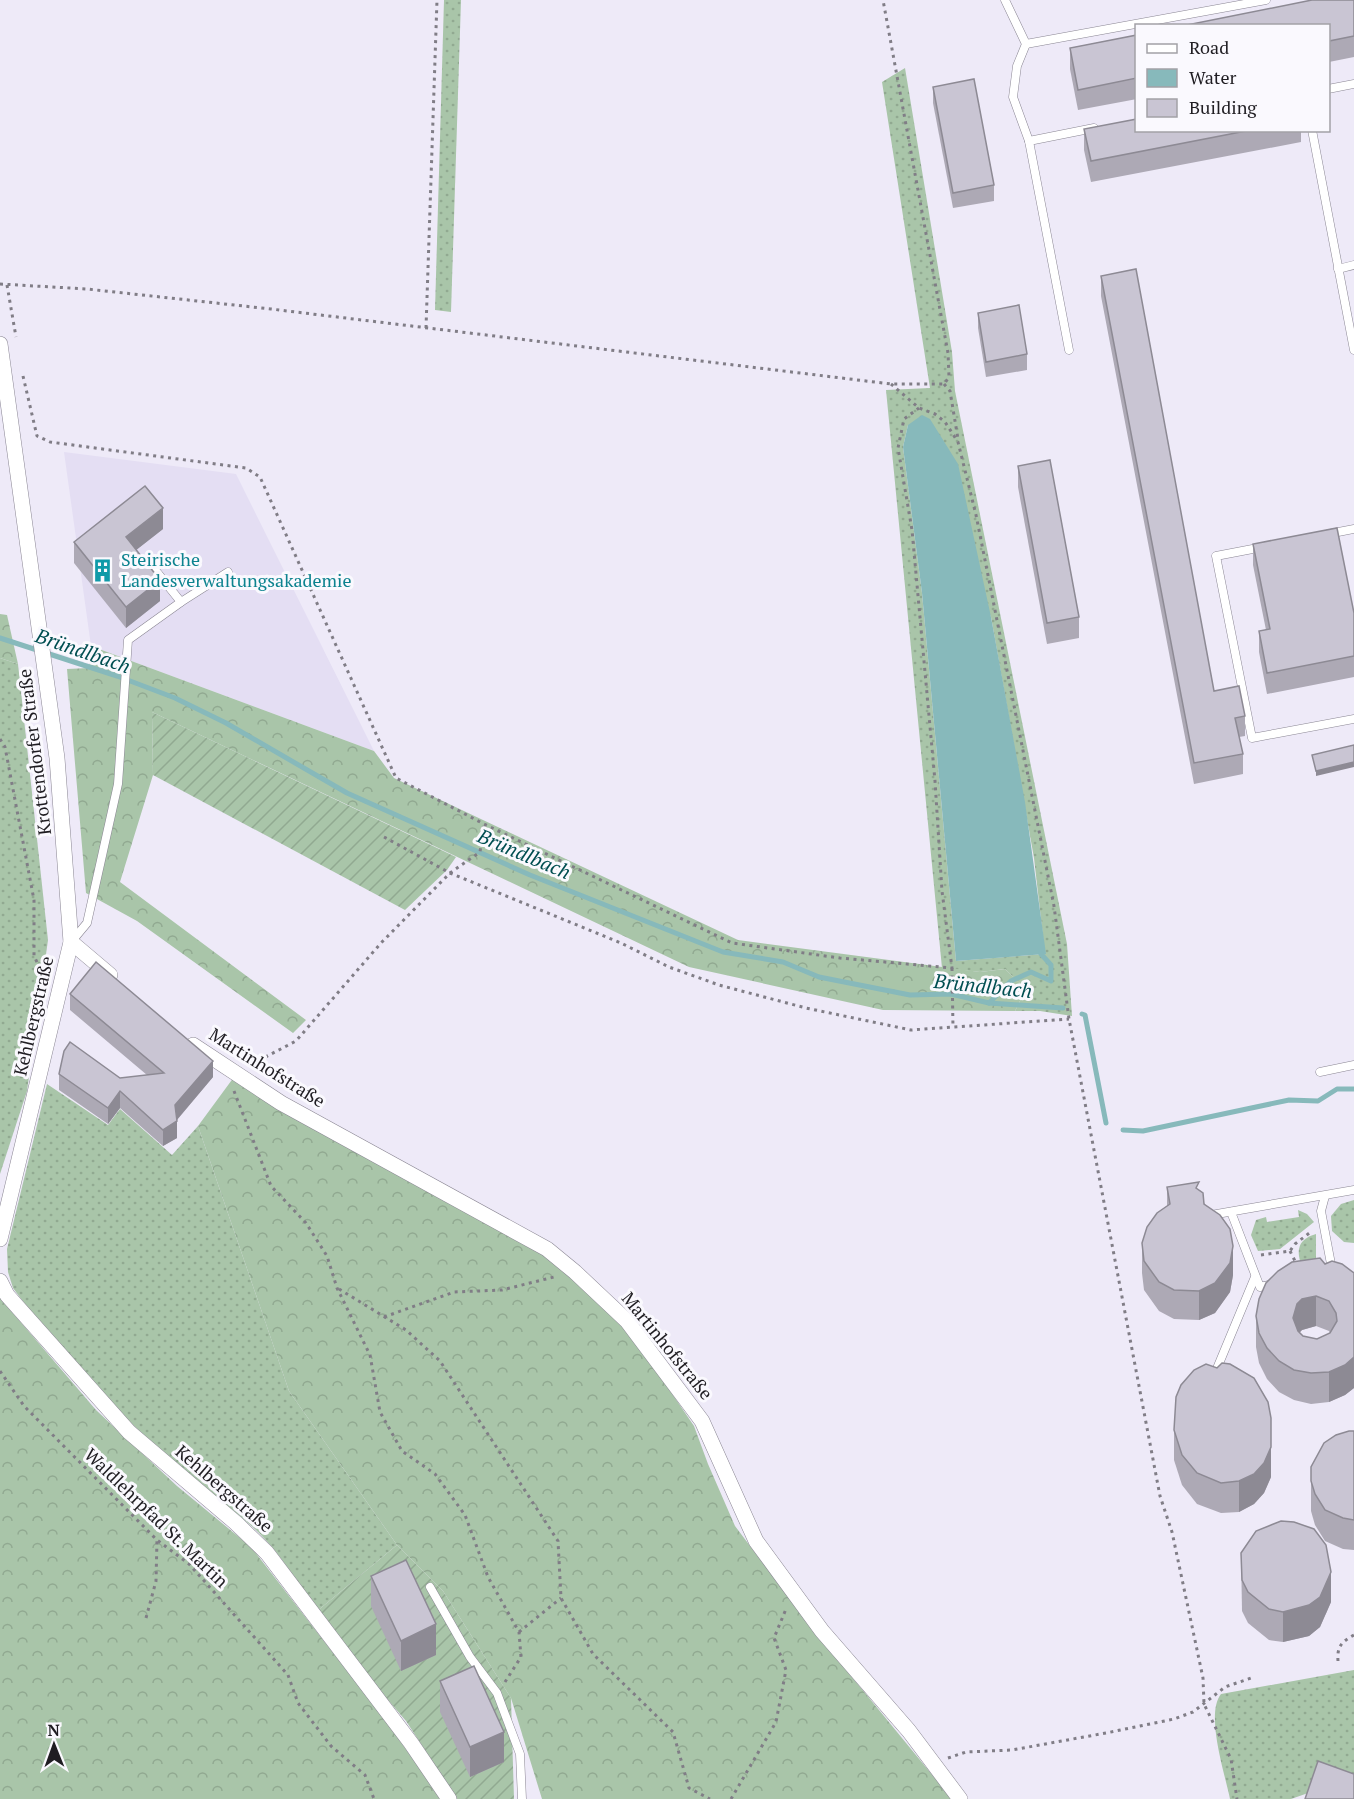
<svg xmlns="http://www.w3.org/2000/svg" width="1354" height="1799" viewBox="0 0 1354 1799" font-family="'PT Serif',serif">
	<defs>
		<pattern id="grass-dots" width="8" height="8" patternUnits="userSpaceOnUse" patternTransform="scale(1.5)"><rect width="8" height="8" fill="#a9c5a9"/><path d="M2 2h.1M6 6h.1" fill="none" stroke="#91a991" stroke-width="1.8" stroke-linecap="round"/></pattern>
		<pattern id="forest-crowns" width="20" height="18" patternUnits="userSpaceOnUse" patternTransform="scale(1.5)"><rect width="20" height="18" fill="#a9c5a9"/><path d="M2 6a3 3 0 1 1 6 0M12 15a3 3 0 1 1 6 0" fill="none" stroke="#91a991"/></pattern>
		<pattern id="garden-furrows" width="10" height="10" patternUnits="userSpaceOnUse" patternTransform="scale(1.5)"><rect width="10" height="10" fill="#a9c5a9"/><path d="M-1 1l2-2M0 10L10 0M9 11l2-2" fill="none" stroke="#91a991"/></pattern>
	</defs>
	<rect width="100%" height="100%" fill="#eeeaf8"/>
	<path fill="#e4def3" d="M64 452 236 474 374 751 91 646Z"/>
	<g fill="url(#grass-dots)" fill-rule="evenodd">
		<path d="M444 0H461L451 312 435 310Z"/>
		<path d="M905 68 952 352 955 391 1067 944 1072 1016 1040 1011H1015L1026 989 1005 969 980 972 942 968 886 390 930 388 882 82ZM908 425 991 617 1034 858 1045 954 956 961 922 593 903 447Z"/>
		<path d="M0 658 18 664 48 940 27 1091 0 1174Z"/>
		<path d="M47 1084 108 1125 120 1109 172 1155 198 1126 289 1391 397 1545 316 1612C303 1592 291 1571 276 1552 247 1515 203 1491 169 1459 113 1407 58 1349 13 1288L8 1272 7 1249Z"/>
		<path d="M1354 1200V1243L1344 1242 1332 1231 1331 1216 1341 1204Z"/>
		<path d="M1298 1210 1307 1214 1314 1222 1280 1249 1258 1251 1251 1235 1256 1220 1266 1217 1267 1222 1299 1217Z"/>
		<path d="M1316 1234V1260L1304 1271C1296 1254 1295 1240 1316 1234Z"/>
		<path d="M1354 1670V1777L1291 1799H1230C1225 1774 1205 1714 1221 1694Z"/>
	</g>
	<g fill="url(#forest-crowns)">
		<path d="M0 614 7 615 18 664 0 658Z"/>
		<path d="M91 646 374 751 394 778 738 940 980 972 1005 969 1026 989 1015 1011 883 1010 689 967 152 712 153 775 120 882 306 1020 293 1033 137 921 86 893 67 669 89 668Z"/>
		<path d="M234 1077 554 1259 622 1320 694 1426 708 1464 735 1526 815 1632 952 1799H542L511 1698 443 1591 397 1545 289 1391 198 1126Z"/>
		<path d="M0 1298 96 1410 177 1486 251 1547 386 1721 441 1799H0Z"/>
	</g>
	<g fill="url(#garden-furrows)">
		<path d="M152 712 456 857 447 870 405 910 153 775Z"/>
		<path d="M397 1545 443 1591 511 1698 514 1799H457L406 1721 340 1644 316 1612Z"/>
	</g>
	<path fill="#87b9bb" d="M922 415 930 419 958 464 991 617 1025 802 1046 954 956 961 922 593 903 447 908 425Z"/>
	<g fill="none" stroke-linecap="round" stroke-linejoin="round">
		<g stroke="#87b9bb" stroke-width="5">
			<path d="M0 638 117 676 175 698 226 723 347 793 530 875 723 952 783 962 819 977 910 995 951 994 989 1003 1063 1008"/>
			<path d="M989 1003 1011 981 1031 972 1051 981V965L1041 954"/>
			<path d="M1082 1014 1085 1015 1106 1123"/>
			<path d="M1123 1130 1143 1131 1289 1100 1318 1101 1337 1089H1354"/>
		</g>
		<defs>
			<g id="lane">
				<path d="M1005 0 1026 44 1017 66 1013 97 1029 141 1069 350"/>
				<path d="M1026 44 1266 0"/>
				<path d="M1328 89 1354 84"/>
				<path d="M1312 130 1354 350"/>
				<path d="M1029 141 1094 128"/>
				<path d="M1338 269 1354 265"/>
				<path d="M1328 534 1354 529"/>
				<path d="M1263 547 1216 556 1252 738 1354 719"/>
				<path d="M181 602 228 572"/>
				<path d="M72 941 87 923 118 784 128 640 181 602 152 566"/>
				<path d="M1320 1072 1354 1065"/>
				<path d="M1325 1196 1321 1211 1331 1264 1330 1271"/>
				<path d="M1231 1212 1260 1287 1273 1284"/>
				<path d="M1211 1215 1354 1190"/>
				<path d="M1213 1378 1255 1277"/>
				<path d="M430 1587 470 1657 497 1693 520 1754 522 1799"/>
			</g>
			<g id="street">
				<path d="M0 344 57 758 71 942 0 1239"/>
				<path d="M71 942 110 975"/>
				<path d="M193 1045 281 1103 547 1249 575 1272 627 1321 702 1421 756 1541 822 1631 909 1731 960 1799"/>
				<path d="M0 1281 7 1295 129 1432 236 1523 267 1553 411 1743 449 1799"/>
			</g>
		</defs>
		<use href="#lane" stroke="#8a8693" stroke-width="9"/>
		<use href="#street" stroke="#8a8693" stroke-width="16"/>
		<g stroke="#807d86" stroke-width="3" stroke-dasharray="3 4.5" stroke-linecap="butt">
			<path d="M0 284 87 289 271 309 891 384H944L949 377 948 353 883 0"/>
			<path d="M7 285 16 337"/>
			<path d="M426 328 437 0"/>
			<path d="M23 376 37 436 50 442 246 468 260 477 396 778 484 824 732 943 840 958 952 968 942 891 935 781 912 530 898 448 904 419 919 408"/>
			<path d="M891 384 919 408 935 414 945 422 958 442 976 515 1054 906 1069 1019 1160 1496 1172 1532 1203 1678 1204 1704 1231 1759 1237 1799"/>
			<path d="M944 384 950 391 958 439"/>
			<path d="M0 739 5 747 34 900V956L45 979"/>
			<path d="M384 837 450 873 480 852 484 824"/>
			<path d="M952 968 953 1028"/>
			<path d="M252 1064 296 1041 381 943 450 873 621 943 669 967 719 985 806 1008 911 1030 1069 1019"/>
			<path d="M234 1091 271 1186 306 1223 327 1256 337 1288 370 1355 380 1412 402 1451 435 1474 465 1515 488 1577 519 1632 521 1657 505 1682"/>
			<path d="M1290 1251 1296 1263"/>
			<path d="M1261 1255 1290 1251 1295 1244 1312 1231"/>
			<path d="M339 1289 406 1330 440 1361 558 1541 561 1598 593 1654 673 1732 689 1788 710 1799"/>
			<path d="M384 1317 454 1292 502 1290 554 1277"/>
			<path d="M0 1371 24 1406 157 1540 189 1564 288 1675 298 1703 331 1746 365 1775 374 1799"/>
			<path d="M146 1618 156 1581 157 1540"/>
			<path d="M519 1632 561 1598"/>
			<path d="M1338 1661C1337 1647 1341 1642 1354 1635"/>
			<path d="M948 1758 966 1752 1012 1750 1106 1733 1174 1719 1193 1712 1225 1687 1254 1677"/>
			<path d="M731 1799 776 1722 786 1670 774 1638 786 1609"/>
		</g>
		<use href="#lane" stroke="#fff" stroke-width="8"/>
		<use href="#street" stroke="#fff" stroke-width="15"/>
	</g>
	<g fill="#ada9b5" fill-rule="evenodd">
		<path d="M1354 0V57L1329 62V26Z"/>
		<path d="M1137 35V99L1078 110 1070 69V48Z"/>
		<path d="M933 87 994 185V201L953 208 933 103Z"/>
		<path d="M1084 129 1137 130H1301V142L1091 182 1084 150Z"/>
		<path d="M1101 276 1214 691 1245 716V736L1239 737 1243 754V774L1194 784 1101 296Z"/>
		<path d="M978 313 1027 354V370L986 377 978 328Z"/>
		<path d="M1018 466 1079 617V638L1047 644 1018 487Z"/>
		<path d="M163 529 136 550 160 601 126 628 74 563V542Z"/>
		<path d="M1253 544 1354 613V677L1267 694 1259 652V631L1266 630 1253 565Z"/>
		<path d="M70 994 213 1077 177 1120V1138L163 1146 120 1108 108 1124 59 1090V1074L120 1078 147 1075 70 1010Z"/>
		<path d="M1167 1187 1199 1190 1233 1275 1230 1292 1215 1313 1199 1320 1174 1319 1159 1311 1144 1290 1142 1273V1243L1167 1206Z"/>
		<path d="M1325 1264 1354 1273V1388L1345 1395 1329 1402 1311 1404 1294 1400 1279 1392 1267 1379 1259 1363 1256 1347V1316ZM1316 1326 1329 1331 1330 1333 1317 1339 1303 1336 1299 1333 1302 1330Z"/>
		<path d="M1174 1430 1271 1477 1264 1493 1254 1504 1239 1512 1221 1513 1197 1504 1182 1485 1174 1460Z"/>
		<path d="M1354 1431V1550L1343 1549 1325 1541 1315 1525 1311 1511V1467Z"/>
		<path d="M1241 1553 1331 1602 1320 1627 1309 1636 1283 1642 1269 1640 1248 1623 1242 1611Z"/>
		<path d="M371 1576 436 1655 401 1671 371 1606Z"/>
		<path d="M440 1681 504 1762 470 1777 440 1712Z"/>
	</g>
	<g fill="#8d8a94">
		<path d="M163 508V529L126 558V537Z"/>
		<path d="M160 580V601L126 628V607Z"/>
		<path d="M1354 762V767L1316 776V771Z"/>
		<path d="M213 1061V1077L175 1122V1105Z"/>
		<path d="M120 1091V1108L108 1124V1108Z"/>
		<path d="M177 1121V1138L163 1146V1130Z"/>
		<path d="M1233 1246V1275L1230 1292 1215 1313 1199 1320V1291Z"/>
		<path d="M1316 1296V1326L1302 1330 1297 1335 1293 1318 1297 1304 1302 1299Z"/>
		<path d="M1354 1357V1388L1345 1395 1329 1402V1372Z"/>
		<path d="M1271 1418V1477L1264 1493 1254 1504 1239 1512V1481Z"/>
		<path d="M1331 1572V1602L1320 1627 1309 1636 1283 1642V1612Z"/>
		<path d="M436 1624V1655L401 1671V1641Z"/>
		<path d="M504 1732V1762L470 1777V1747Z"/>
	</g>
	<g fill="#c9c5d3" stroke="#8d8a94" stroke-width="1.5" fill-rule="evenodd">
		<path d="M1312 0H1354V36L1329 41V26H1182Z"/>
		<path d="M1137 35V78L1078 90 1070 48Z"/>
		<path d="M974 79 994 185 953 193 933 87Z"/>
		<path d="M1137 119V130H1251L1091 161 1084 129Z"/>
		<path d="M1136 269 1214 691 1239 686 1245 716 1235 718 1243 754 1194 763 1101 276Z"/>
		<path d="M1019 305 1027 354 986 362 978 313Z"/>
		<path d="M1050 460 1079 617 1047 623 1018 466Z"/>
		<path d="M145 486 163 508 126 537 160 580 126 607 74 542Z"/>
		<path d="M1337 528 1354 613V656L1267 673 1259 631 1270 629 1253 544Z"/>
		<path d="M1354 745V762L1316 771 1312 755Z"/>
		<path d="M96 962 213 1061 175 1105 177 1121 163 1130 120 1091 108 1108 59 1074 64 1051 70 1042 120 1078 164 1073 70 994Z"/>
		<path d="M1199 1182 1196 1188 1203 1193 1204 1204 1220 1215 1230 1229 1233 1246 1230 1263 1215 1283 1199 1291 1174 1290 1159 1282 1144 1261 1142 1243 1147 1227 1157 1213 1170 1204 1167 1187Z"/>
		<path d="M1320 1258 1325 1264 1332 1261 1342 1264 1354 1273V1357L1345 1365 1329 1372 1311 1373 1294 1370 1279 1361 1267 1348 1259 1333 1256 1316 1259 1299 1266 1283 1278 1271 1292 1262ZM1316 1296 1329 1301 1336 1313 1337 1321 1330 1333 1317 1339 1303 1336 1298 1331 1293 1318 1297 1304 1302 1299Z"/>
		<path d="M1222 1363 1230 1364 1254 1378 1268 1402 1271 1418V1447L1264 1463 1254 1474 1239 1481 1221 1483 1197 1473 1182 1455 1174 1430 1176 1397 1181 1385 1194 1370 1206 1364 1217 1368Z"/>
		<path d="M1349 1431H1354V1520L1343 1518 1325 1510 1315 1494 1311 1481V1467L1324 1443 1336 1435Z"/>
		<path d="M1281 1521 1294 1522 1314 1529 1326 1545 1331 1572 1320 1597 1309 1605 1283 1612 1269 1609 1248 1592 1242 1580 1241 1553 1256 1531Z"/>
		<path d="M406 1560 436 1624 401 1641 371 1576Z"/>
		<path d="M474 1666 504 1732 470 1747 440 1681Z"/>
		<path d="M1318 1761 1354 1774V1799H1305Z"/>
	</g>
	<defs>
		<symbol id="building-bare" viewBox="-9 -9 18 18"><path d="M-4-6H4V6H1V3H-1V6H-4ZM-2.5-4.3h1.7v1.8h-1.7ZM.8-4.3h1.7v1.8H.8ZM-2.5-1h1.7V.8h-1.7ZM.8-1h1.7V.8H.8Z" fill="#0f9aa8" stroke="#faf9fe" stroke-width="2.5" paint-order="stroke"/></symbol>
	</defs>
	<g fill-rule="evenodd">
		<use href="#building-bare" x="86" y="554" width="33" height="33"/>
	</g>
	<g text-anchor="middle" stroke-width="6" stroke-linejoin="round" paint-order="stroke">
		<g font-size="18" fill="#0d838f" stroke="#faf9fe" text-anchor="start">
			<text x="121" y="566">Steirische<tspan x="121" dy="21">Landesverwaltungsakademie</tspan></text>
		</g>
		<g font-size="18" fill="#1f1d22" stroke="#faf9fe">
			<text transform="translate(35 752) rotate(-97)" y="6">Krottendorfer Straße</text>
			<text transform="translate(34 1016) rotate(-77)" y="6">Kehlbergstraße</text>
			<text transform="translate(267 1068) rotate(32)" y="6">Martinhofstraße</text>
			<text transform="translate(667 1346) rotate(51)" y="6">Martinhofstraße</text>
			<text transform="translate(224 1489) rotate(41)" y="6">Kehlbergstraße</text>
			<text transform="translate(156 1518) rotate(44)" y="6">Waldlehrpfad St. Martin</text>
		</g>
		<g font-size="20" font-style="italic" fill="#004e51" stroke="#faf9fe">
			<text transform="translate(83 651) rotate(19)" y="7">Bründlbach</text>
			<text transform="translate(524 854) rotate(23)" y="7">Bründlbach</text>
			<text transform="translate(983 986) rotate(6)" y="7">Bründlbach</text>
		</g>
	</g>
	<rect x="1135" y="24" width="195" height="108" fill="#faf9fe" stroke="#a2a1a6" stroke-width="1.5"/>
	<rect x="1147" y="44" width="30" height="9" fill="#ffffff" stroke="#a2a1a6" stroke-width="1.5"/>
	<text x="1189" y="54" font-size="18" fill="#1f1d22">Road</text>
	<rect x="1147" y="69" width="30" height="18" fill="#87b9bb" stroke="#a2a1a6" stroke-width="1.5"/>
	<text x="1189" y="84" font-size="18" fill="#1f1d22">Water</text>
	<rect x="1147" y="99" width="30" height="18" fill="#c9c5d3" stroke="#a2a1a6" stroke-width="1.5"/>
	<text x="1189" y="114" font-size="18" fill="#1f1d22">Building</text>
	<g transform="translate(54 1745) rotate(359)" stroke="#faf9fe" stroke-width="4.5" paint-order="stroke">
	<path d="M0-4.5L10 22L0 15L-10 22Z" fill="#1f1d22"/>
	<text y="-9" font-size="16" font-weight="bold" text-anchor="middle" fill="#1f1d22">N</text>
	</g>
</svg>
